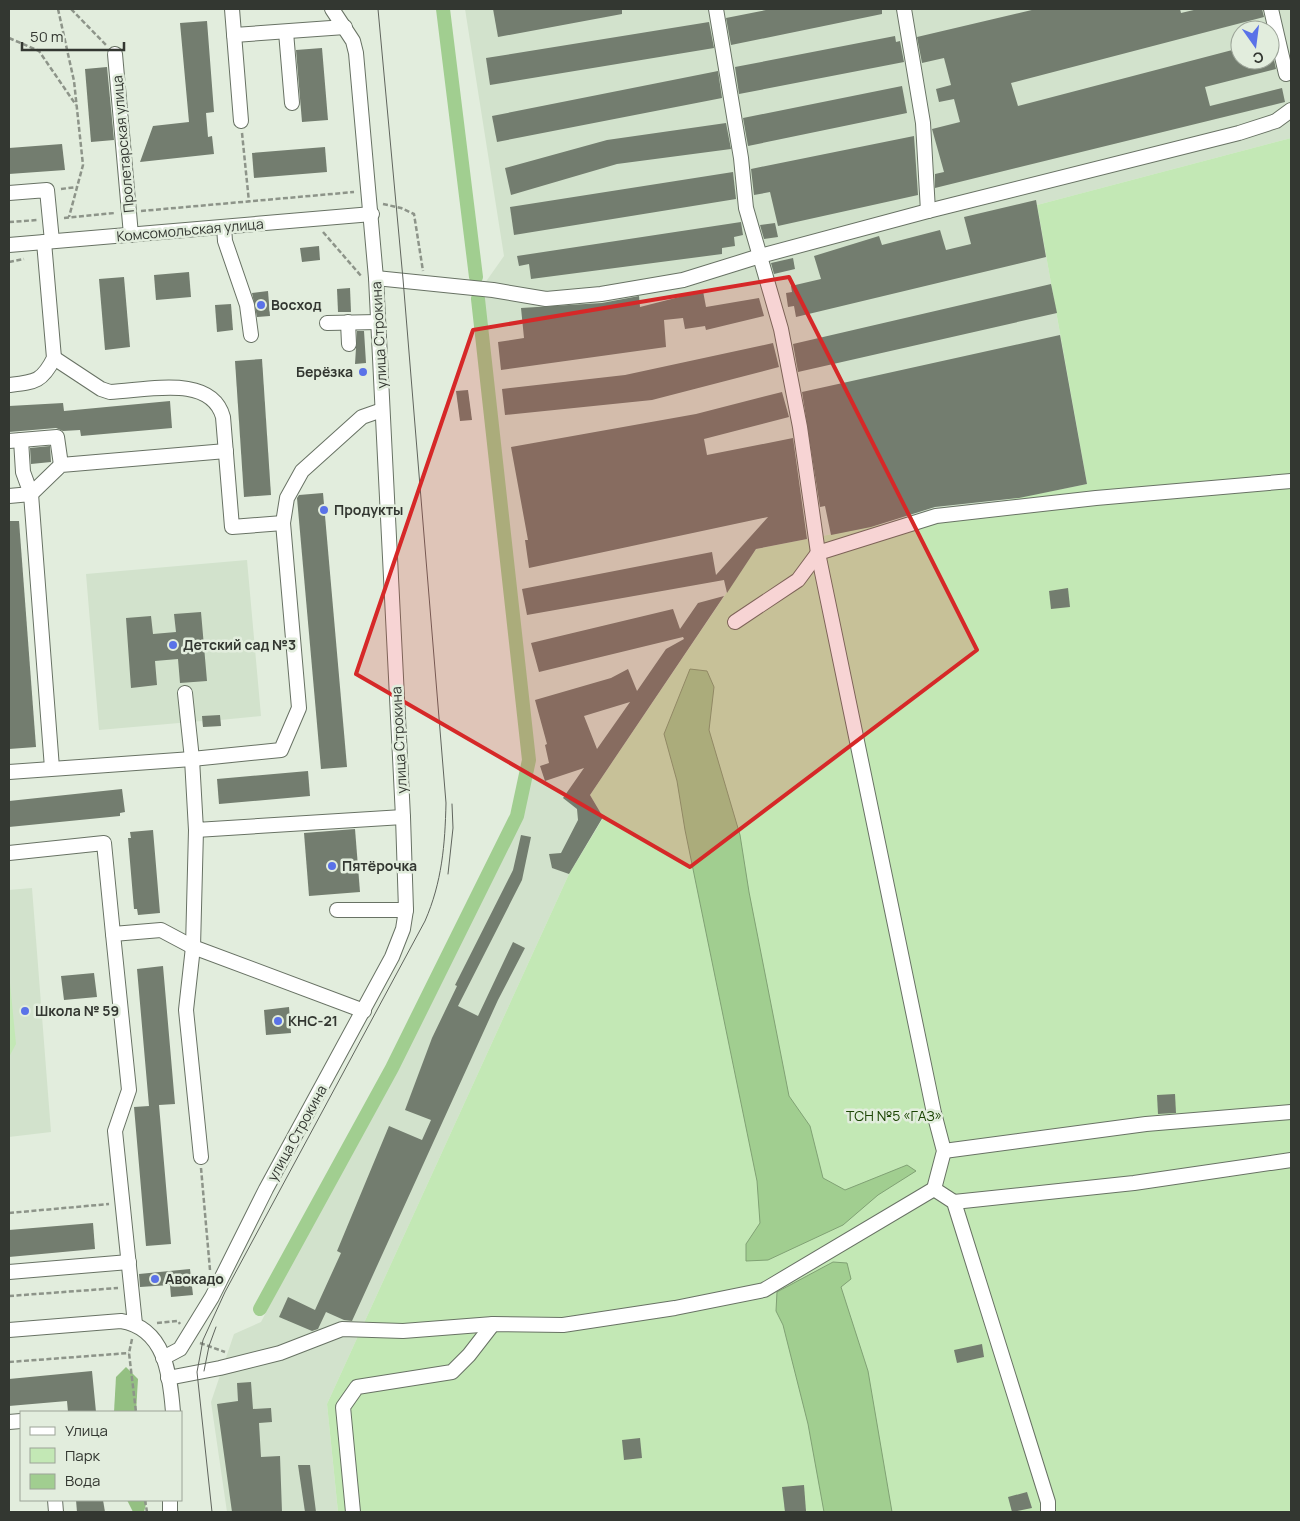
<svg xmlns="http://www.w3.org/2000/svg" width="1300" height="1521" viewBox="0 0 1300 1521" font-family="Manrope,sans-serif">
	<rect width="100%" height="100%" fill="#e2eddd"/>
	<g fill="#d2e2cc" fill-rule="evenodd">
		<path d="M465 9H1291V138L1037 205 1087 484 756 549 590 795 603 817 569 874 327 1404 338 1512H227L211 1402 234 1334 261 1322 520 823 531 760 473 300 504 256ZM1240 30H1270V60H1240Z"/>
		<path d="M247 560 261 716 220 720 221 726 203 727 202 721 99 730 86 574Z"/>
		<path d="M32 888 51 1132 9 1137V890Z"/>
	</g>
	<g fill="#c3e8b5">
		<path d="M1291 138V1512H338L327 1404 569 874 603 818 590 795 756 549 1087 484 1037 205Z"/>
		<path d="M9 973 16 1044 9 1057Z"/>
	</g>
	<g fill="#94c082">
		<path d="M126 1367 138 1379 136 1412H114L116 1377Z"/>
		<path d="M127 1500H147L144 1512H133Z"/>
	</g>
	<g fill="#a1ce90" stroke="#80a174">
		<path d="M690 669 707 671 714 687 709 730 740 835 749 892 789 1096 810 1126 823 1178 845 1190 907 1165 916 1171 878 1195 843 1225 768 1260 746 1261V1244L760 1223 757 1181 685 830 677 781 664 734Z"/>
		<path d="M833 1262 847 1263 851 1279 841 1287 868 1371 892 1512H824L808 1424 783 1325 776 1311 777 1292Z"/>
	</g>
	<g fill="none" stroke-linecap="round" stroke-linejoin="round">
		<g stroke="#a1ce90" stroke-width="14">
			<path d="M443 9 476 277"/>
			<path d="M260 1309 392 1068 517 816 529 760 478 299"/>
		</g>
	</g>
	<g fill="#737d6f" fill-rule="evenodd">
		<path d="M493 9H622V14L498 37Z"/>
		<path d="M771 9H882V14L731 45 726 18Z"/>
		<path d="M1036 9H1180L1181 13 1198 9H1262L1264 17 1011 83 1018 106 1240 48V60H1274L1276 69 1205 87 1210 106 1282 88 1285 102 935 188V174L944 172 932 129 960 122 954 99 939 102 936 89 951 85 944 58 922 63 917 37Z"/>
		<path d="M207 21 214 112 206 113 208 137 212 136 214 154 140 162 153 126 189 122 180 23Z"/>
		<path d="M709 22 714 48 490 85 486 58Z"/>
		<path d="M895 36 896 42 900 41 904 62 739 94 735 67Z"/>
		<path d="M322 48 328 120 302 122 296 50Z"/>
		<path d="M107 67 114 140 91 142 85 69Z"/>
		<path d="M718 71 722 98 497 142 492 116Z"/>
		<path d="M902 86 907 113 748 146 743 118Z"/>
		<path d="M726 123 731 149 617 164 511 195 505 168 607 140Z"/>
		<path d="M914 136 918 195 778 226 770 192 754 195 751 169Z"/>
		<path d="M62 144 65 170 9 174V148Z"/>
		<path d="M325 147 327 172 254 178 252 153Z"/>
		<path d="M733 172 736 199 514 235 510 207Z"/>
		<path d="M1036 200 1046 257 796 317 794 306 788 307 786 293 792 292 791 286 821 279 814 256 879 236 882 245 940 230 946 250 971 244 964 217Z"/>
		<path d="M741 222 743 235 734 237 735 246 722 248V254L531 279 529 264 519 266 517 256Z"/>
		<path d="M775 223 778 237 764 239 760 225Z"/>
		<path d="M319 246 320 260 302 262 300 248Z"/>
		<path d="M793 258 795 269 774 274 771 263Z"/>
		<path d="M189 272 191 297 156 300 154 275Z"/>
		<path d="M124 277 130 347 105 350 99 279Z"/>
		<path d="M1051 284 1057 313 798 372 793 344Z"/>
		<path d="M350 288 351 312H338L337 289Z"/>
		<path d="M268 291 270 316 257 317 252 293Z"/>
		<path d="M703 291 706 307 759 298 764 316 706 330 705 326 685 329 683 318 664 320 666 347 501 370 498 342 524 338 521 308 602 303 639 296 640 307Z"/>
		<path d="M231 304 233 330 217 332 215 305Z"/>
		<path d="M357 331H364L366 363 355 364Z"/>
		<path d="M1060 335 1087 484 1019 498 935 507 871 527 831 535 825 506 820 507 802 392Z"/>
		<path d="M773 343 779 367 652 400 505 415 502 389 625 375Z"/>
		<path d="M262 359 271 495 244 497 235 361Z"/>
		<path d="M468 390 472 420 460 421 456 391Z"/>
		<path d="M782 392 789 417 704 439 707 455 793 438 807 539 756 549 727 593 724 580 527 615 522 589 712 552 716 575 768 517 529 568 525 540H528L511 447 696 414Z"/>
		<path d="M170 401 172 428 81 436 80 430 63 431 56 428 9 432V406L63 403 64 411Z"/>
		<path d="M50 446 51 462 31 464 30 448Z"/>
		<path d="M323 493 347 767 321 769 297 498 299 495Z"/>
		<path d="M9 521H19L36 747 9 749Z"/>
		<path d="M1068 588 1070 607 1051 609 1049 591Z"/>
		<path d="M724 596 590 795 603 817 569 874 552 868 549 854 561 853 578 820 577 809 563 798 584 768 545 781 540 766 549 763 545 745 547 744 535 700 611 678 628 669 637 691 666 649 684 639 683 637 539 672 531 643 673 609 680 629 698 603ZM630 702 597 749 584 716Z"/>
		<path d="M201 612 207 681 180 683 178 659 155 661 157 685 131 688 126 618 151 616 153 634 176 632 174 614Z"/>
		<path d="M220 715 221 726 203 727 202 716Z"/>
		<path d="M308 771 310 796 219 804 217 779Z"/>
		<path d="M122 789 125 812 120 813V816L9 827V801Z"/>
		<path d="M355 829 360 892 309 896 304 833Z"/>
		<path d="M153 830 160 913 138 915 137 909H134L128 838H131L130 832Z"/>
		<path d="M521 835 531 837 522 880 458 1006 478 1016 513 942 525 948 498 1000 352 1321 344 1320 326 1312 318 1329 312 1331 279 1317 288 1297 315 1310 341 1253 337 1251 389 1126 422 1140 431 1120 405 1110 432 1038 457 986 455 985 513 870Z"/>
		<path d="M163 966 175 1104 159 1105 171 1244 146 1246 134 1107 149 1106 137 969Z"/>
		<path d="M94 973 97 997 64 1000 61 976Z"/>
		<path d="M289 1007 291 1033 266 1035 264 1010Z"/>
		<path d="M1175 1094 1176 1113 1158 1114 1157 1095Z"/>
		<path d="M93 1223 95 1249 9 1257V1230Z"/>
		<path d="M190 1269 193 1295 171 1297 170 1285 140 1287 139 1274Z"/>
		<path d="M982 1344 984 1357 957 1363 954 1350Z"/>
		<path d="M92 1371 96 1412H68L67 1401 9 1406V1379Z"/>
		<path d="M251 1382 253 1409 271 1408 272 1422 259 1423 261 1457 280 1456 282 1512H232L217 1404 238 1401 237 1383Z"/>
		<path d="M640 1438 642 1458 624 1460 622 1440Z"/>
		<path d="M298 1465H310L316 1512H305Z"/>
		<path d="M804 1485 806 1511 785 1512 782 1487Z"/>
		<path d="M1027 1492 1032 1508 1012 1512 1008 1497Z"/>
		<path d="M76 1500H103L105 1512H77Z"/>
	</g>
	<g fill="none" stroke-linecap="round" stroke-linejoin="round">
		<defs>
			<g id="minor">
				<path d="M232 9 241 121"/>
				<path d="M716 9 741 158 746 208 781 329 800 427 818 553 934 1113 944 1151 934 1189 954 1202 1048 1502V1512"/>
				<path d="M904 9 923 123 928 211"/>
				<path d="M1271 9 1286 74"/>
				<path d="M286 32 292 103"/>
				<path d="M234 35 345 27"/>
				<path d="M115 54 131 235"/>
				<path d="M9 193 47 190 52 241"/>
				<path d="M224 227 225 241 247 305 251 335"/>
				<path d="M9 245 372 214"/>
				<path d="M376 278 493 290 546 299 601 294 683 280 760 256 928 211 1239 133 1276 121 1291 110"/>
				<path d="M348 322 349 344"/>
				<path d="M327 323 378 322"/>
				<path d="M54 358 101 389 110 392C144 391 211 373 223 417L232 527 283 523"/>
				<path d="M9 385C35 382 42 382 54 358L44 242"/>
				<path d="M21 440 23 472 31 494 61 465 226 451"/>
				<path d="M9 441 57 437 61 465"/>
				<path d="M9 496 31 494 52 768"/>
				<path d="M735 622 798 580 818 553 936 516 1096 498 1291 481"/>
				<path d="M185 693 192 759 196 830 403 817"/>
				<path d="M9 772 192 759 281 750 299 708 283 523 287 498 302 471 362 417 382 410"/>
				<path d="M196 830 193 947 186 1010 201 1157"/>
				<path d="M9 853 104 843 113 934 161 930 193 947 364 1011"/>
				<path d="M337 910H406"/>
				<path d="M113 934 129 1090 115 1131 135 1324"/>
				<path d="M944 1151 1146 1124 1291 1112"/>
				<path d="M954 1202 1134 1183 1291 1160"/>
				<path d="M9 1272 129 1262"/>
				<path d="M9 1330 121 1321C165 1328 170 1374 173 1412"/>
				<path d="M163 1358 180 1349 212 1297 266 1189 392 957 403 929 406 910 403 817 376 278 356 53 353 41 332 9"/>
				<path d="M168 1378 220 1368 280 1353 342 1329 403 1331 493 1324 563 1325 675 1308 764 1290 934 1189"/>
				<path d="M9 1422 21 1421"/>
				<path d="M55 1500 56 1512"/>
				<path d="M170 1500V1512"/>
				<path d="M353 1512 343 1407 357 1387 452 1372 469 1355 493 1324"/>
			</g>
		</defs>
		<use href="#minor" stroke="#687264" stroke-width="16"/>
		<g stroke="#8d9489" stroke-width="2.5" stroke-dasharray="5 2.5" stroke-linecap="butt">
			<path d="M58 9 74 81 83 165 69 217"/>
			<path d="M71 9 107 46"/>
			<path d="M9 38 39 51 76 105"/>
			<path d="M242 133 249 202"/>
			<path d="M61 189 77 187"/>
			<path d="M383 204 401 208 414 214 423 271"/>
			<path d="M141 211 354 192"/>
			<path d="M64 218 115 213"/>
			<path d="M9 222 38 220"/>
			<path d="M323 232 362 277"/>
			<path d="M9 262 24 259"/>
			<path d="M201 1168 210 1270"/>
			<path d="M9 1213 109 1204"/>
			<path d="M9 1296 118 1288"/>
			<path d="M157 1323 178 1321 180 1324"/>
			<path d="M132 1339 129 1353 136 1412"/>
			<path d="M200 1343 225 1352"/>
			<path d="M9 1362 129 1353"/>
			<path d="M145 1500 147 1512"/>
		</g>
		<use href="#minor" stroke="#fff" stroke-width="14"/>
		<g stroke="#60655d" stroke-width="1">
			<path d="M448 874 453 828 452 804"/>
			<path d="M204 1371 209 1346 216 1327"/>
			<path d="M212 1512 197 1372 203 1340 225 1292 425 921C442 882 445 845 446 803L403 279 378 9"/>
		</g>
	</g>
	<path fill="#d62828" fill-opacity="0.2" stroke="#d62828" stroke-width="4" stroke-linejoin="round" d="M789 277 977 650 690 867 356 674 473 330Z"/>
	<g fill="#5a72e8" stroke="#e2eddd" stroke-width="2">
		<circle cx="261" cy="305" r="5"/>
		<circle cx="363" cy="372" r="5"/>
		<circle cx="324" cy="510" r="5"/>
		<circle cx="173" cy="645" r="5"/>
		<circle cx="332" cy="866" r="5"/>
		<circle cx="25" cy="1011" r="5"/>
		<circle cx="278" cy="1021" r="5"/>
		<circle cx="155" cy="1279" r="5"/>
	</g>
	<g text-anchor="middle" stroke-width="5" stroke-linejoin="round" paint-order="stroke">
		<g font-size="14" fill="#333731" stroke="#e2eddd">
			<text transform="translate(123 144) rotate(-95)" y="5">Пролетарская улица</text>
			<text transform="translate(190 230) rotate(-5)" y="5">Комсомольская улица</text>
			<text transform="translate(379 335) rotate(-93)" y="5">улица Строкина</text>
			<text transform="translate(399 740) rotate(-93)" y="5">улица Строкина</text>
			<text transform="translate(297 1133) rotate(-61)" y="5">улица Строкина</text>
		</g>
		<g font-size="14" font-weight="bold" fill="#333731" stroke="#e2eddd" text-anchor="start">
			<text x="271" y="310">Восход</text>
			<text x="353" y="377" text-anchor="end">Берёзка</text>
			<text x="334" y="515">Продукты</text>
			<text x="183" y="650">Детский сад №3</text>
			<text x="342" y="871">Пятёрочка</text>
			<text x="35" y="1016">Школа № 59</text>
			<text x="288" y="1026">КНС-21</text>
			<text x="165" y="1284">Авокадо</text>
		</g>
		<g font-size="14" fill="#1c4504" stroke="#e2eddd">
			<text x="894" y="1121">ТСН №5 «ГАЗ»</text>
		</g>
	</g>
	<rect width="1300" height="1521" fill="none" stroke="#333731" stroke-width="20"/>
	<rect x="20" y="1411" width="162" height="90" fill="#e2eddd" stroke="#9ca498"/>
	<rect x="30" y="1427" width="25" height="8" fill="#ffffff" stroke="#9ca498"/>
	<text x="65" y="1436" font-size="15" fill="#333731">Улица</text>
	<rect x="30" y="1448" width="25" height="15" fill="#c3e8b5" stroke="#9ca498"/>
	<text x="65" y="1461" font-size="15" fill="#333731">Парк</text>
	<rect x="30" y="1474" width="25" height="15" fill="#a1ce90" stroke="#9ca498"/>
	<text x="65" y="1486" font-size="15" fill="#333731">Вода</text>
	<g transform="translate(1255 45) rotate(166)"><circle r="24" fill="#e2eddd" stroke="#9ca498"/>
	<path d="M0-4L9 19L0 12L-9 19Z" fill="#5a72e8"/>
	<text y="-8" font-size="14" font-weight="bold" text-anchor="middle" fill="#333731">С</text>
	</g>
	<path d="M22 42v8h102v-8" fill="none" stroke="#333731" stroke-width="2.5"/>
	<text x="30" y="42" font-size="15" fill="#333731" stroke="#e2eddd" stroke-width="4" paint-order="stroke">50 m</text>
</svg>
